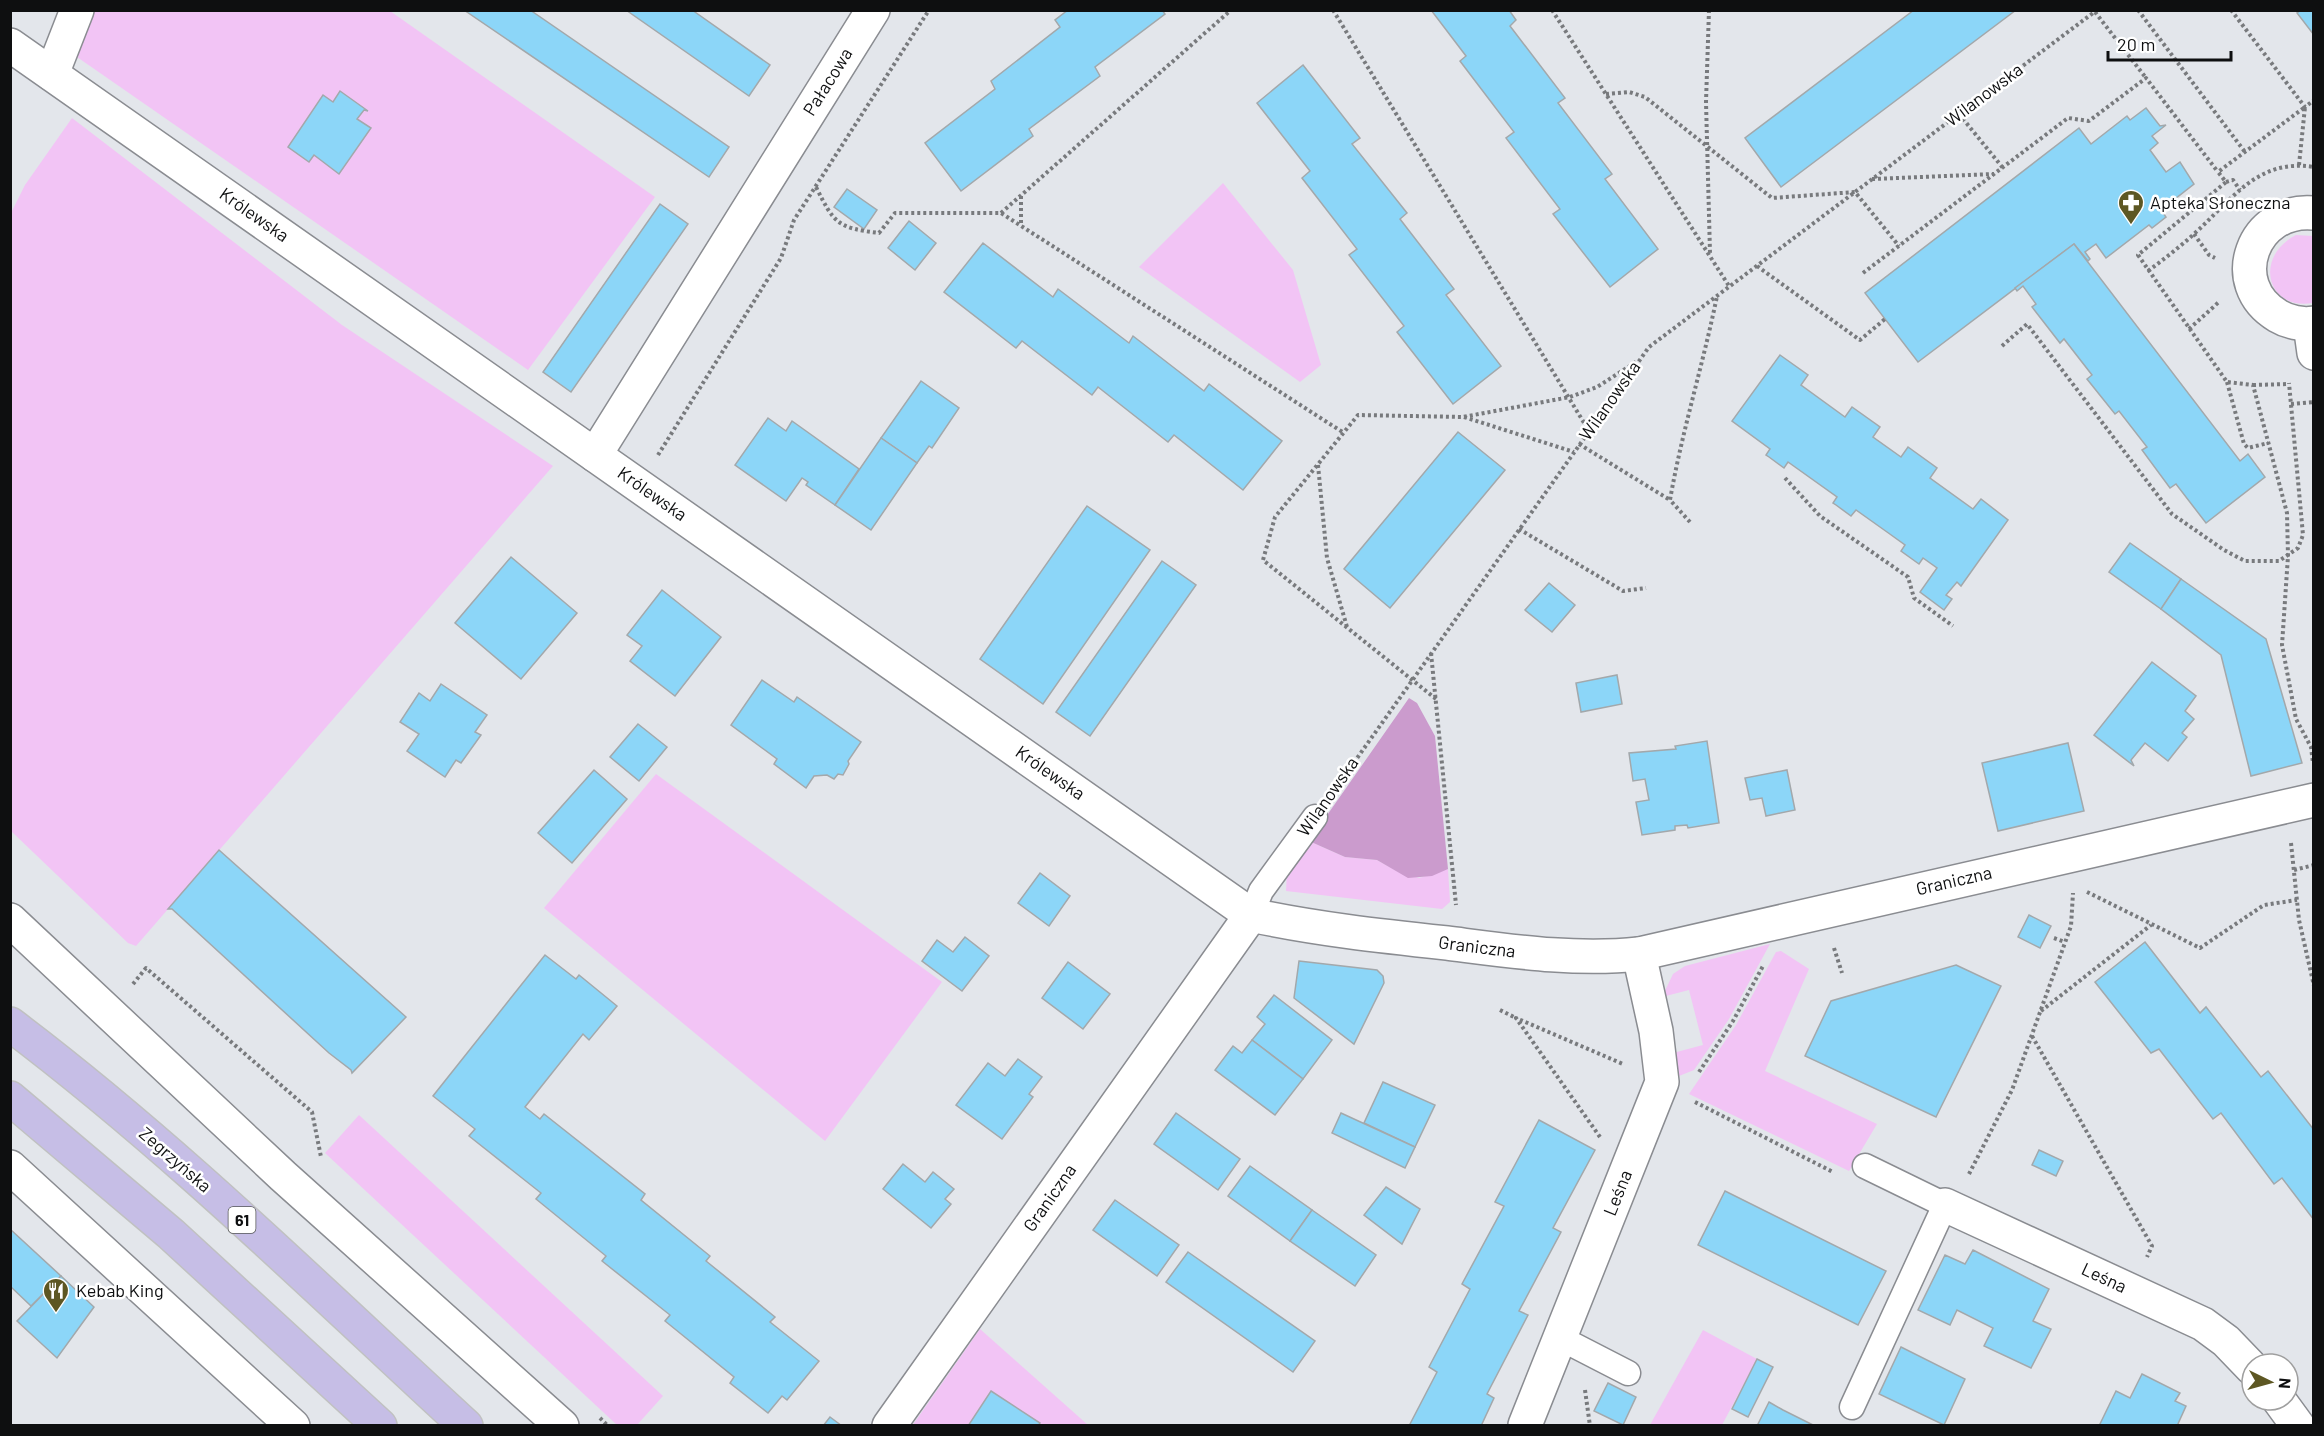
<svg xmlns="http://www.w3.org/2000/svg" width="2324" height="1436" viewBox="0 0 2324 1436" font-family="Barlow,sans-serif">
	<rect width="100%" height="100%" fill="#e3e6eb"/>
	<g fill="#f2c4f5">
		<path d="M94 11H390L655 197 528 370 77 57Z"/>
		<path d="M72 118 342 325 553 466 136 946 128 943 11 831 10 215 25 185Z"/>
		<path d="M1223 183 1293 270 1321 365 1300 382 1139 267Z"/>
		<path d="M2296 235 2313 236V303C2267 311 2253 257 2296 235Z"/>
		<path d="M656 774 942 982 825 1141 544 908Z"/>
		<path d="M1309 841 1345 857 1377 860 1395 870 1419 878 1448 869 1450 902 1442 909 1286 891 1287 872Z"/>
		<path d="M1770 944 1729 1019 1694 1070 1679 1076 1673 1053 1703 1045 1689 990 1662 997 1673 974 1685 966Z"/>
		<path d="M1781 951 1809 969 1765 1071 1877 1124 1849 1171 1689 1094 1736 1025 1776 952Z"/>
		<path d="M359 1115 663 1396 637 1425H617L325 1153Z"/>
		<path d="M980 1329 1088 1425 912 1426Z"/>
		<path d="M1703 1330 1757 1359 1722 1425H1650Z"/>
	</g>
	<path fill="#cb9bcd" d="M1409 698 1417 703 1435 736 1448 869 1432 876 1408 878 1377 860 1345 857 1309 841Z"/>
	<g fill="#8cd6f8" stroke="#a3a8ab" stroke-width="1.5">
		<path d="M464 10H530L729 147 709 177Z"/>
		<path d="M626 10H692L770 65 749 96Z"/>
		<path d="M1068 10H1162L1165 14 1095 67 1100 76 1029 129 1033 136 961 191 925 143 995 89 991 81 1060 27 1055 20Z"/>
		<path d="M1431 10H1509L1516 20 1510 26 1565 98 1558 103 1612 174 1605 179 1658 249 1610 287 1553 214 1560 209 1506 138 1514 132 1460 61 1466 56Z"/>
		<path d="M1914 10H2016L1781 187 1745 138Z"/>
		<path d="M2314 10V35L2297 13 2301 10Z"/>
		<path d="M1303 65 1360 138 1352 144 1407 213 1400 219 1454 289 1446 295 1501 366 1453 404 1397 332 1404 326 1349 255 1357 249 1302 178 1310 171 1257 103Z"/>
		<path d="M340 91 368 111 364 110 357 119 371 128 339 174 314 155 309 162 288 147 323 95 333 102Z"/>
		<path d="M2146 108 2160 126 2166 125 2152 136 2158 143 2150 150 2166 172 2180 162 2194 184 2161 210 2166 217 2152 228 2149 225 2106 258 2096 244 2085 252 2090 259 2088 261 2074 244 1918 362 1865 293 2079 128 2091 144 2127 116 2130 120Z"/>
		<path d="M847 189 877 210 864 229 834 207Z"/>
		<path d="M660 204 688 224 571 392 543 372Z"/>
		<path d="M909 221 936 243 915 270 888 248Z"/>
		<path d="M983 243 1053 297 1058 289 1129 343 1133 336 1204 391 1209 384 1282 441 1243 490 1174 435 1168 442 1098 387 1092 395 1022 341 1016 348 944 292Z"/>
		<path d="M2074 244 2240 461 2248 454 2265 477 2206 523 2176 484 2170 488 2142 450 2147 447 2119 411 2115 414 2087 379 2092 375 2064 339 2060 343 2032 307 2036 304 2023 286 2017 291 2015 288Z"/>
		<path d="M1780 355 1808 375 1801 385 1845 417 1852 407 1880 427 1873 437 1901 457 1908 447 1937 468 1930 478 1973 509 1981 499 2008 520 1961 586 1957 582 1946 595 1952 599 1944 610 1920 592 1937 568 1923 558 1919 564 1901 551 1905 545 1887 532 1856 510 1851 516 1836 505 1833 503 1837 497 1788 462 1784 468 1769 457 1766 455 1770 449 1732 421Z"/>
		<path d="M921 381 959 408 932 448 929 446 917 463 881 438Z"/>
		<path d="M768 418 786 431 792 421 859 469 835 505 806 485 808 482 802 478 786 501 735 465Z"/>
		<path d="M1458 432 1505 470 1390 608 1344 569Z"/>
		<path d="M881 438 917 463 871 530 835 505Z"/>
		<path d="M1087 506 1150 550 1043 704 980 659Z"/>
		<path d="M2130 543 2181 579 2161 609 2109 572Z"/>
		<path d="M511 557 577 613 521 679 455 623Z"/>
		<path d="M1162 561 1196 585 1090 736 1056 712Z"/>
		<path d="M2181 579 2266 639 2302 763 2251 776 2221 655 2161 609Z"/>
		<path d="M1549 583 1575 605 1552 632 1525 610Z"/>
		<path d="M662 590 721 637 675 696 630 661 642 646 627 635Z"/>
		<path d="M2152 662 2196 696 2185 711 2194 719 2182 733 2187 737 2168 761 2145 743 2131 760 2134 766 2094 735Z"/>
		<path d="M1617 675 1622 704 1581 712 1576 683Z"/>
		<path d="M762 680 794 702 797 697 861 742 848 761 849 764 843 775 838 774 834 779 827 775 814 776 806 788 774 764 777 759 731 725Z"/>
		<path d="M441 684 487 715 475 732 481 735 461 763 456 760 445 777 407 751 419 734 400 722 419 693 430 701Z"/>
		<path d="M638 724 667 747 639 781 610 757Z"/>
		<path d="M1707 741 1719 823 1688 828 1687 825 1675 826V830L1642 835 1636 802 1649 800 1645 779 1633 781 1629 753 1676 749 1675 746Z"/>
		<path d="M2068 743 2084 811 1998 831 1982 763Z"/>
		<path d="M594 770 627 799 572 863 538 833Z"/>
		<path d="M1787 770 1795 810 1766 816 1762 798 1750 800 1745 778Z"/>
		<path d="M219 850 406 1017 352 1073 351 1070 329 1053 172 909H168Z"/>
		<path d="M1040 873 1070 896 1049 926 1018 903Z"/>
		<path d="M2029 915 2051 926 2040 948 2018 937Z"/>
		<path d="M965 937 989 956 962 991 922 961 937 940 953 952Z"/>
		<path d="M2145 942 2200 1013 2206 1007 2261 1077 2268 1071 2314 1130V1220L2282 1178 2274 1184 2221 1113 2213 1119 2159 1049 2151 1053 2095 982Z"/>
		<path d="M545 955 576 979 579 975 617 1006 589 1040 583 1034 525 1107 540 1119 544 1114 645 1194 641 1200 710 1256 706 1261 775 1317 770 1322 819 1361 787 1400 782 1396 768 1413 730 1383 734 1377 665 1321 670 1315 602 1261 606 1256 536 1199 541 1193 469 1136 475 1129 433 1096Z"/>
		<path d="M1299 961 1377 970 1383 976 1384 983 1354 1044 1294 998Z"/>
		<path d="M1068 962 1110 994 1083 1029 1042 998Z"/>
		<path d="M1956 965 2001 986 1936 1117 1805 1056 1831 1001Z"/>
		<path d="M1274 995 1332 1040 1303 1079 1252 1040 1265 1024 1257 1017Z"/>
		<path d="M1252 1040 1303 1079 1275 1115 1215 1070 1233 1046 1242 1053Z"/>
		<path d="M1018 1059 1042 1077 1029 1094 1033 1097 1002 1139 956 1105 988 1063 1005 1076Z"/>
		<path d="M1383 1082 1435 1105 1415 1147 1364 1123Z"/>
		<path d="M1176 1113 1240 1159 1218 1190 1154 1144Z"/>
		<path d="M1341 1113 1415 1147 1405 1168 1332 1133Z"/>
		<path d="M1539 1120 1595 1150 1553 1228 1561 1232 1519 1311 1528 1315 1487 1394 1494 1398 1481 1426H1409L1437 1372 1429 1367 1470 1289 1462 1284 1504 1206 1495 1202Z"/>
		<path d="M2039 1150 2063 1161 2056 1176 2032 1165Z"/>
		<path d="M903 1164 925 1182 933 1172 954 1189 945 1199 951 1204 931 1228 883 1189Z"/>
		<path d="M1250 1166 1312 1210 1290 1241 1228 1196Z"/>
		<path d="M1386 1187 1420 1209 1402 1244 1364 1215Z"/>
		<path d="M1725 1191 1886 1271 1858 1325 1698 1245Z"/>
		<path d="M1115 1200 1179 1245 1157 1276 1093 1230Z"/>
		<path d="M1312 1210 1376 1255 1355 1286 1290 1241Z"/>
		<path d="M10 1229 61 1276 31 1306 10 1286Z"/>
		<path d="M1973 1250 2049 1289 2033 1321 2051 1329 2031 1368 1984 1346 1993 1328 1957 1310 1950 1325 1918 1310 1945 1255 1965 1264Z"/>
		<path d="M1188 1252 1315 1341 1293 1372 1166 1282Z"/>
		<path d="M61 1276 94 1307 57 1358 17 1321Z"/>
		<path d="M1901 1347 1965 1379 1944 1425 1879 1394Z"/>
		<path d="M1757 1359 1773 1367 1748 1417 1732 1409Z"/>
		<path d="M2142 1374 2180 1393 2175 1401 2186 1406 2177 1426H2099L2116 1391 2130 1398Z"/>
		<path d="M1608 1383 1636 1397 1623 1425 1594 1411Z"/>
		<path d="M991 1391 1040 1423 1038 1426H968Z"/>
		<path d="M1769 1402 1783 1410 1815 1426H1757Z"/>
		<path d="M830 1417 842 1426H823Z"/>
	</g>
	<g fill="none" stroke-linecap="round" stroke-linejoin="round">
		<defs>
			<g id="lane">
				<path d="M1251 915 1261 891 1315 817"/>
				<path d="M1560 1338 1628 1373"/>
				<path d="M1852 1407 1945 1205 1865 1166"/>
			</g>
			<g id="street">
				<path d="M10 45 1251 915C1316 929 1381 936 1447 943 1510 951 1575 961 1639 954L2314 800"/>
				<path d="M52 74 77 10"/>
				<path d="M2314 213C2253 207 2224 284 2278 316 2288 322 2302 325 2314 323"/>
				<path d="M2310 324 2314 353"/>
				<path d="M595 455 873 10"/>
				<path d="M10 920 283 1176 562 1426"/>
				<path d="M10 1167 293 1426"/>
				<path d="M1945 1205 2203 1324 2226 1341 2252 1368"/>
				<path d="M2279 1400 2298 1426"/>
				<path d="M1525 1425 1662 1082 1656 1031 1639 954"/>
				<path d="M889 1426 1251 915"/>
			</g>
			<g id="primary">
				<path d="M10 1024C172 1146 317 1289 466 1426"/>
				<path d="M10 1098 171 1234 380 1426"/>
			</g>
		</defs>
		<use href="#lane" stroke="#8a8c91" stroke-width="27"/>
		<use href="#street" stroke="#8a8c91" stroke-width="36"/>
		<use href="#primary" stroke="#c0c1c1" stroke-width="36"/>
		<g stroke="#787a7d" stroke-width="4" stroke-dasharray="3 3" stroke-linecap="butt">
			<path d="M1333 10 1589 431"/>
			<path d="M1552 10 1729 286"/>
			<path d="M1709 10 1706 102 1710 253"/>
			<path d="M2138 10 2245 152"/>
			<path d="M2231 10 2305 107 2314 100"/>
			<path d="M2095 12 2146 78"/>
			<path d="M1606 94 1629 92 1645 97 1772 198 1855 192 1899 246"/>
			<path d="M1959 114 2003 168"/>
			<path d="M2299 165 2305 107 2218 172 2226 182 2138 255 2227 382 2253 385 2287 513 2288 556 2282 645 2296 719 2311 747 2313 763"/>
			<path d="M1872 179 1994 174"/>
			<path d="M2226 182 2233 180 2240 190"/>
			<path d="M816 187C834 223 837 228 879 233L895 213H1001L1344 433"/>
			<path d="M1021 196V226"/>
			<path d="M1001 213 1231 10"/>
			<path d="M2194 234 2209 255 2215 258"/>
			<path d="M1757 266 1860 340 1885 319"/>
			<path d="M2148 271C2164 259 2180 247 2195 233 2232 200 2257 158 2314 167"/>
			<path d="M1863 273 2068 118 2089 121 2146 78 2218 172"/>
			<path d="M2189 329 2220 301"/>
			<path d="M2002 346 2027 324 2172 514 2224 550 2245 561H2279L2298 548 2303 535 2289 383"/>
			<path d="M2227 382 2244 444 2248 448 2268 443"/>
			<path d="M2253 385 2289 384"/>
			<path d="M2291 404 2314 402"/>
			<path d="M1464 417 1574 452"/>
			<path d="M1579 444 1670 500"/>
			<path d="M658 455 781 258 794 220 929 10"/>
			<path d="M1318 465 1327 558 1347 627"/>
			<path d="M1785 478 1820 516 1908 577 1914 598 1953 626"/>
			<path d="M1690 522 1670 500C1682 431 1703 365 1717 296"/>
			<path d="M1519 529 1623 591 1646 588"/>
			<path d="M1431 653 1456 905"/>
			<path d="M1436 699 1263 560 1275 517 1358 415 1463 417 1570 397 1597 387 1636 362"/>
			<path d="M1333 792 1649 347 2097 10"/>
			<path d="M2291 843 2299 920 2314 986"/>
			<path d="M2294 870 2314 865"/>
			<path d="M2087 892 2200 948 2264 905 2297 900"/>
			<path d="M2054 938 2065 942"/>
			<path d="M1834 948 1842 973"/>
			<path d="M133 984 146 968 312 1112 321 1157"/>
			<path d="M1500 1010 1516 1018"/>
			<path d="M2041 1011 2151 925"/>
			<path d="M2032 1036 2152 1246 2147 1257"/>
			<path d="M1699 1072 1733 1021 1763 966"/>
			<path d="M1695 1102 1833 1172"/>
			<path d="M1600 1137 1516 1018 1623 1064"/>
			<path d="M1969 1174 2012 1090 2071 926 2073 893"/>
			<path d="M1585 1390 1590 1426"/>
			<path d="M600 1418 608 1426"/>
		</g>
		<use href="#lane" stroke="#fff" stroke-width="24"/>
		<use href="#street" stroke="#fff" stroke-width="33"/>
		<use href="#primary" stroke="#c6bee6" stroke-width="33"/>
	</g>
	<defs>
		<symbol id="pharmacy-pin" viewBox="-11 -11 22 30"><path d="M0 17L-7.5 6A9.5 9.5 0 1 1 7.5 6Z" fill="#5d5723" stroke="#fff"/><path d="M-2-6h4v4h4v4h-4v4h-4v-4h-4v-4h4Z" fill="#fff"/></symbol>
		<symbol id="restaurant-pin" viewBox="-11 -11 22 30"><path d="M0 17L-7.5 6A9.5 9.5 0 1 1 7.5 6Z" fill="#5d5723" stroke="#fff"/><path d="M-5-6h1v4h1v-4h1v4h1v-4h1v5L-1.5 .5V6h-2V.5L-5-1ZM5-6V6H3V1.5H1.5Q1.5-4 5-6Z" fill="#fff"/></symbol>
	</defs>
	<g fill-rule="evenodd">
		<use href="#pharmacy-pin" x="2116" y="188" width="30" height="40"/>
		<use href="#restaurant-pin" x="41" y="1276" width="30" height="40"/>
	</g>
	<g text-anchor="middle" stroke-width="5" stroke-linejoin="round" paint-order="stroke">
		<rect fill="#fff" stroke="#565758" stroke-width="1.5" x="228.5" y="1207" width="27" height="26" rx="4.5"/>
		<g font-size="16" font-weight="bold" fill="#0e0f10">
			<text x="242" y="1226">61</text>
		</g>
		<g font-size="18" fill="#0e0f10" stroke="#fff">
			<text transform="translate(828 82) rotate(-58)" y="6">Pałacowa</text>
			<text transform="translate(1984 95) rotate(-37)" y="6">Wilanowska</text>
			<text transform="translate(254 215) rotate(35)" y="6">Królewska</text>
			<text transform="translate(1610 401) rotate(-55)" y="6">Wilanowska</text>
			<text transform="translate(652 494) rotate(35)" y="6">Królewska</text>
			<text transform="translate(1050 773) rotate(35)" y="6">Królewska</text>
			<text transform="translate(1328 797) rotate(-55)" y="6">Wilanowska</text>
			<text transform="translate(1954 881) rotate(-13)" y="6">Graniczna</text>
			<text transform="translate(1477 947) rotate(7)" y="6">Graniczna</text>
			<text transform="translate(175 1160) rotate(41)" y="6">Zegrzyńska</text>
			<text transform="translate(1618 1193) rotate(-68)" y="6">Leśna</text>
			<text transform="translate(1050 1198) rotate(-55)" y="6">Graniczna</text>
			<text transform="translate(2104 1278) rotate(25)" y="6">Leśna</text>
		</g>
		<g font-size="18" fill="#0e0f10" stroke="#fff" text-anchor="start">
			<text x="2150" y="209">Apteka Słoneczna</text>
			<text x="76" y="1297">Kebab King</text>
		</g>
	</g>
	<rect width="2324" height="1436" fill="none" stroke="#0e0f10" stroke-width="24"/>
	<g transform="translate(2270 1382) rotate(95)"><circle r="28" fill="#ffffff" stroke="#9f9f9f" stroke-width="1.5"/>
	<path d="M0-4.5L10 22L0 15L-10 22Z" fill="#5d5723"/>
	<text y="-9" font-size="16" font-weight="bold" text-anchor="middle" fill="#0e0f10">N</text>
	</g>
	<path d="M2108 51v9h123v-9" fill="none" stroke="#0e0f10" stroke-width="3"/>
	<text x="2117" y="51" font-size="18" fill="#0e0f10" stroke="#ffffff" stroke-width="4.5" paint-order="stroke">20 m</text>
</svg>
